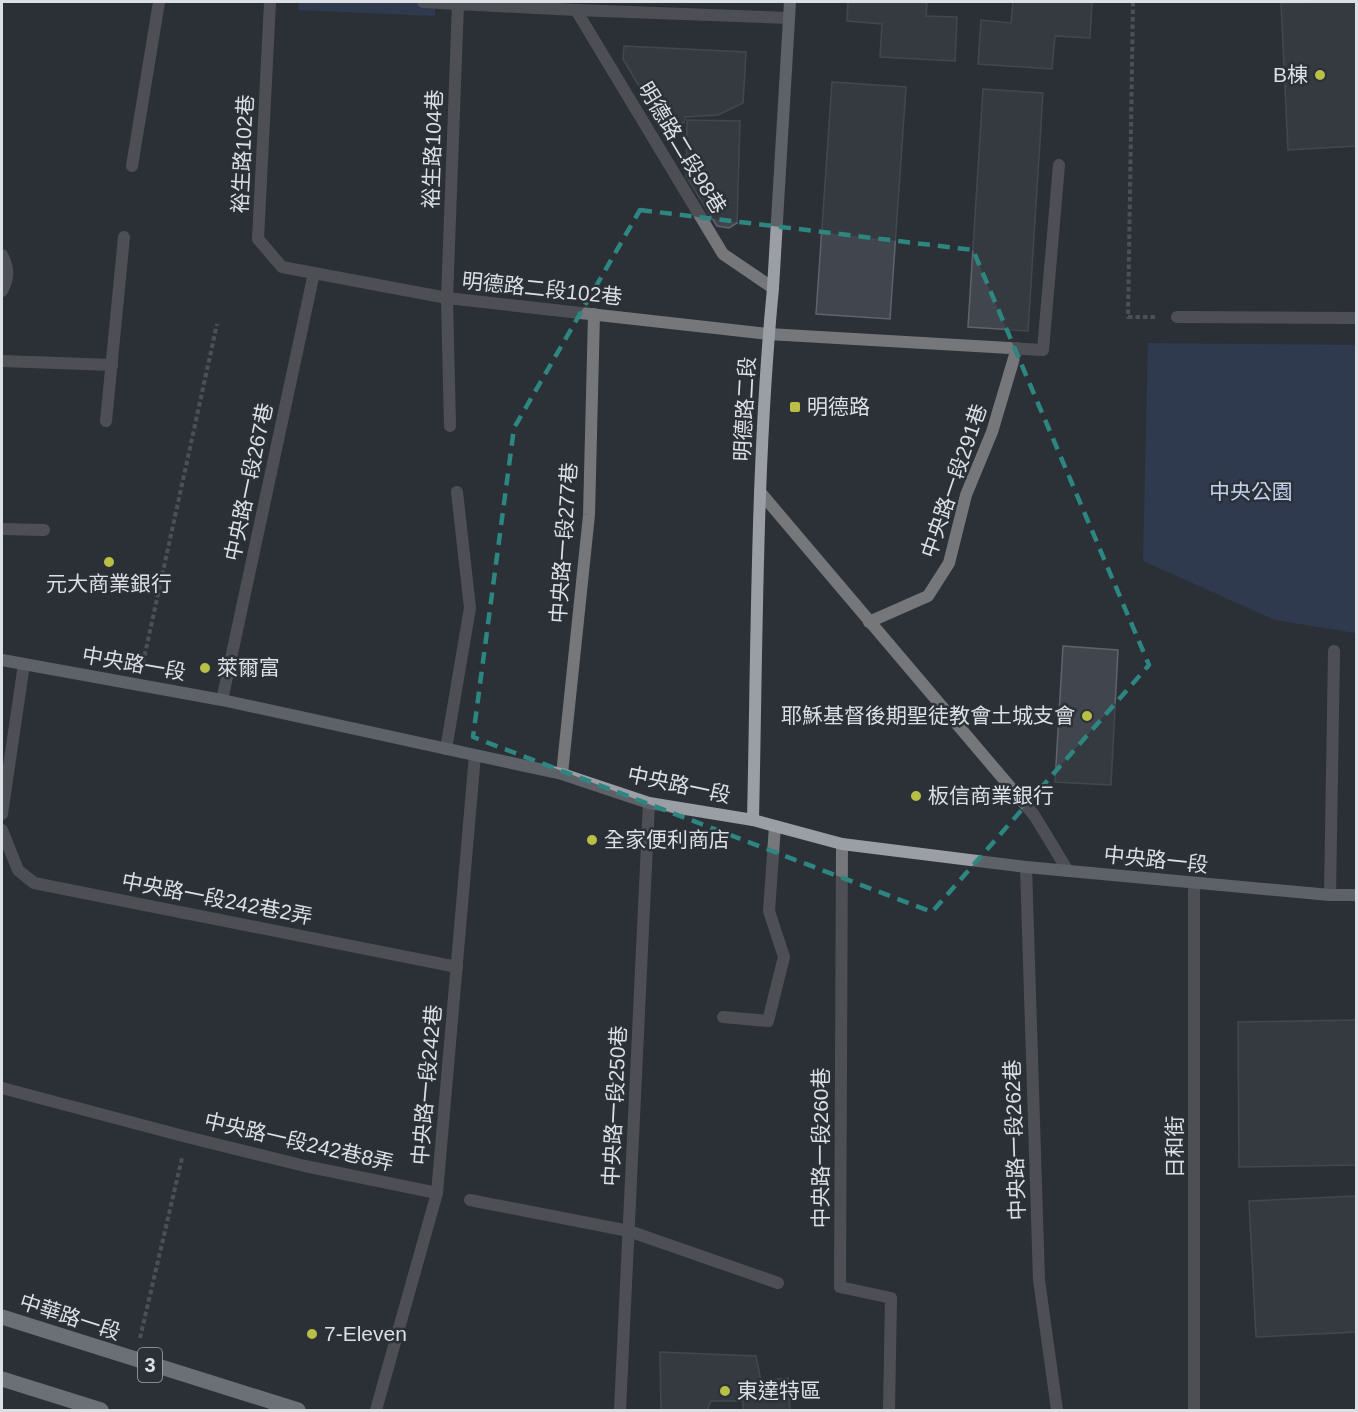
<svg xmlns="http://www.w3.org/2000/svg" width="1358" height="1412" viewBox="0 0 1358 1412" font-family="Arial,'Noto Sans TC',sans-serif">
	<rect width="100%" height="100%" fill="#2c3037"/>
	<g fill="#34476d">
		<path d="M299 2H435V16L298 10Z"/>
		<path d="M1148 343 1356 345V633L1275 620 1143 561Z"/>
	</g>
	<g fill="#41454d" stroke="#5f636c" stroke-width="1.5">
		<path d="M848 2H927L926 16 957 17 955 61 880 57 882 24 847 21Z"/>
		<path d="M1013 2H1092L1090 38 1055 36 1052 69 978 64 981 20 1011 23Z"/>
		<path d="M1321 2H1356V146L1288 150 1281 3Z"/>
		<path d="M624 46 746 52 743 103 718 115 685 117 684 123H661L623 59Z"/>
		<path d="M832 82 906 87 890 319 816 314Z"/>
		<path d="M983 89 1043 93 1028 331 968 327Z"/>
		<path d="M687 120 740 121 737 223 729 228 717 226 686 176Z"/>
		<path d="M1063 646 1118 650 1111 785 1055 782Z"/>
		<path d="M1356 1020V1165L1239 1167 1238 1022Z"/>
		<path d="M1356 1196V1332L1256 1337 1249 1201Z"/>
		<path d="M660 1352 756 1356 761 1381 788 1378 790 1410H743V1401H711L707 1410H661Z"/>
	</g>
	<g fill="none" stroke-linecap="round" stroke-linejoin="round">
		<g stroke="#74777d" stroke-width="4" stroke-dasharray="4.5 3" stroke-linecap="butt">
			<path d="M1133 2 1128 317H1156"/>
			<path d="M143 663 217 324"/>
			<path d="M140 1338 182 1158"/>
		</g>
		<g stroke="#75777a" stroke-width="12">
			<path d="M132 166 159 2"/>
			<path d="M2 255C9 268 9 278 2 291"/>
			<path d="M768 334 1043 350 1059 165"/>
			<path d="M2 361 112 365"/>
			<path d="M106 421 124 237"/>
			<path d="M450 426 447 298 458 4 576 10 723 254 773 288"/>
			<path d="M760 492 1034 815 1068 871"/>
			<path d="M869 622 928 596 949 563 966 495 992 432 1017 348"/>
			<path d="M222 700 314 273"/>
			<path d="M446 749 470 608 457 492"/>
			<path d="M562 774 589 515 594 314"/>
			<path d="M2 814 24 664"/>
			<path d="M2 830 18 870 34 883 457 967"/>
			<path d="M842 844 840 1287 891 1298 889 1410"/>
			<path d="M1026 867 1039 1280 1057 1410"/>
			<path d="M1330 895 1334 651"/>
			<path d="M723 1017 768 1021 784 957 769 911 775 826"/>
			<path d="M2 1088 187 1137 305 1166 437 1193"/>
			<path d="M470 1200 629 1231 778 1283"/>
			<path d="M376 1410 437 1193 475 755"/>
			<path d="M620 1410 649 803"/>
		</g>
		<g stroke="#75777a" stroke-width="12">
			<path d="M270 2 258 239 282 267 447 298 768 334"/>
			<path d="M423 2 458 4V2"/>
			<path d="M576 10 789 18"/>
			<path d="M1177 317 1356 318"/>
			<path d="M2 529 44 530"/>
			<path d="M1194 883V1410"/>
		</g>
		<g stroke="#9b9fa5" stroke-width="12">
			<path d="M2 660 222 700 562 774 649 803 753 820 842 844 1026 867 1330 895H1356"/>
			<path d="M753 820C757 643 756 465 773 288L790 2"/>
		</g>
		<g stroke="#b9bec6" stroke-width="15">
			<path d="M2 1317 298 1410"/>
			<path d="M2 1379 101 1410"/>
		</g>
	</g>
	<path d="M0 0H1358V1412H0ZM640 210 973 250 1149 665 932 912 473 737 514 428Z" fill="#2c3037" fill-opacity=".55" fill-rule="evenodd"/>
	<path fill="none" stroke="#2e8680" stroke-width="4.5" stroke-dasharray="12 8" stroke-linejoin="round" d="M640 210 973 250 1149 665 932 912 473 737 514 428Z"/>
	<g fill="#b8c146" stroke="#2c3037" stroke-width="2">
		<circle cx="1320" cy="75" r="6"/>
		<rect x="789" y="401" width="12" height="12" rx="3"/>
		<circle cx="109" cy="562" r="6"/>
		<circle cx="205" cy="668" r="6"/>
		<circle cx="1087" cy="716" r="6"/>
		<circle cx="916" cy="796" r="6"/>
		<circle cx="592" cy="840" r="6"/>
		<circle cx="312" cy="1334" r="6"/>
		<circle cx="725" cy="1391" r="6"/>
	</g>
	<g text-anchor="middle" stroke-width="5" stroke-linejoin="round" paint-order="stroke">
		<rect fill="#2c3037" stroke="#a7aab0" stroke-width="1.5" x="138" y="1348" width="24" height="34" rx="4.5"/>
		<g font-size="20" font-weight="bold" fill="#dcdfe4">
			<text x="150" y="1372">3</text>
		</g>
		<g font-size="21" fill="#dcdfe4" stroke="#2c3037" text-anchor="start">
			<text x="1308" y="82" text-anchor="end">B棟</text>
			<text x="807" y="414">明德路</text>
			<text x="109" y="591" text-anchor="middle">元大商業銀行</text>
			<text x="217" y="675">萊爾富</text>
			<text x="1075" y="723" text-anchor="end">耶穌基督後期聖徒教會土城支會</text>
			<text x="928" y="803">板信商業銀行</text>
			<text x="604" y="847">全家便利商店</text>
			<text x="324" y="1341">7-Eleven</text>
			<text x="737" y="1398">東達特區</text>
		</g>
		<g font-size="21" fill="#dcdfe4" stroke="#2c3037">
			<text transform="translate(682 148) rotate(59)" y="7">明德路二段98巷</text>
			<text transform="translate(433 149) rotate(-88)" y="7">裕生路104巷</text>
			<text transform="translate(243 154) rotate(-87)" y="7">裕生路102巷</text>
			<text transform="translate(542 289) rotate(6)" y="7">明德路二段102巷</text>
			<text transform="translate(745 409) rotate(-87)" y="7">明德路二段</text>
			<text transform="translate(954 481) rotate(-71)" y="7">中央路一段291巷</text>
			<text transform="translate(249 482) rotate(-78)" y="7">中央路一段267巷</text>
			<text transform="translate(564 543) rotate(-86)" y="7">中央路一段277巷</text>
			<text transform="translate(134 664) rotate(10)" y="7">中央路一段</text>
			<text transform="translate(679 785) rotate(12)" y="7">中央路一段</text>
			<text transform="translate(1156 860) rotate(6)" y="7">中央路一段</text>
			<text transform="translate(217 899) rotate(11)" y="7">中央路一段242巷2弄</text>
			<text transform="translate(427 1085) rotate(-85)" y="7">中央路一段242巷</text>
			<text transform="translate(615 1106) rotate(-87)" y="7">中央路一段250巷</text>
			<text transform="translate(1015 1140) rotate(-92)" y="7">中央路一段262巷</text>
			<text transform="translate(299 1142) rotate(13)" y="7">中央路一段242巷8弄</text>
			<text transform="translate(1175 1147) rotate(-90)" y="7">日和街</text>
			<text transform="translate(821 1148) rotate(-90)" y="7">中央路一段260巷</text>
			<text transform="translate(70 1317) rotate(18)" y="7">中華路一段</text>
		</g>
		<g font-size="21" fill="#c2d3f2" stroke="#2c3037">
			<text x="1251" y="499">中央公園</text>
		</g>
	</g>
	<rect width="1358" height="1412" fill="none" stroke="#dcdfe4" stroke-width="6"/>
</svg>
